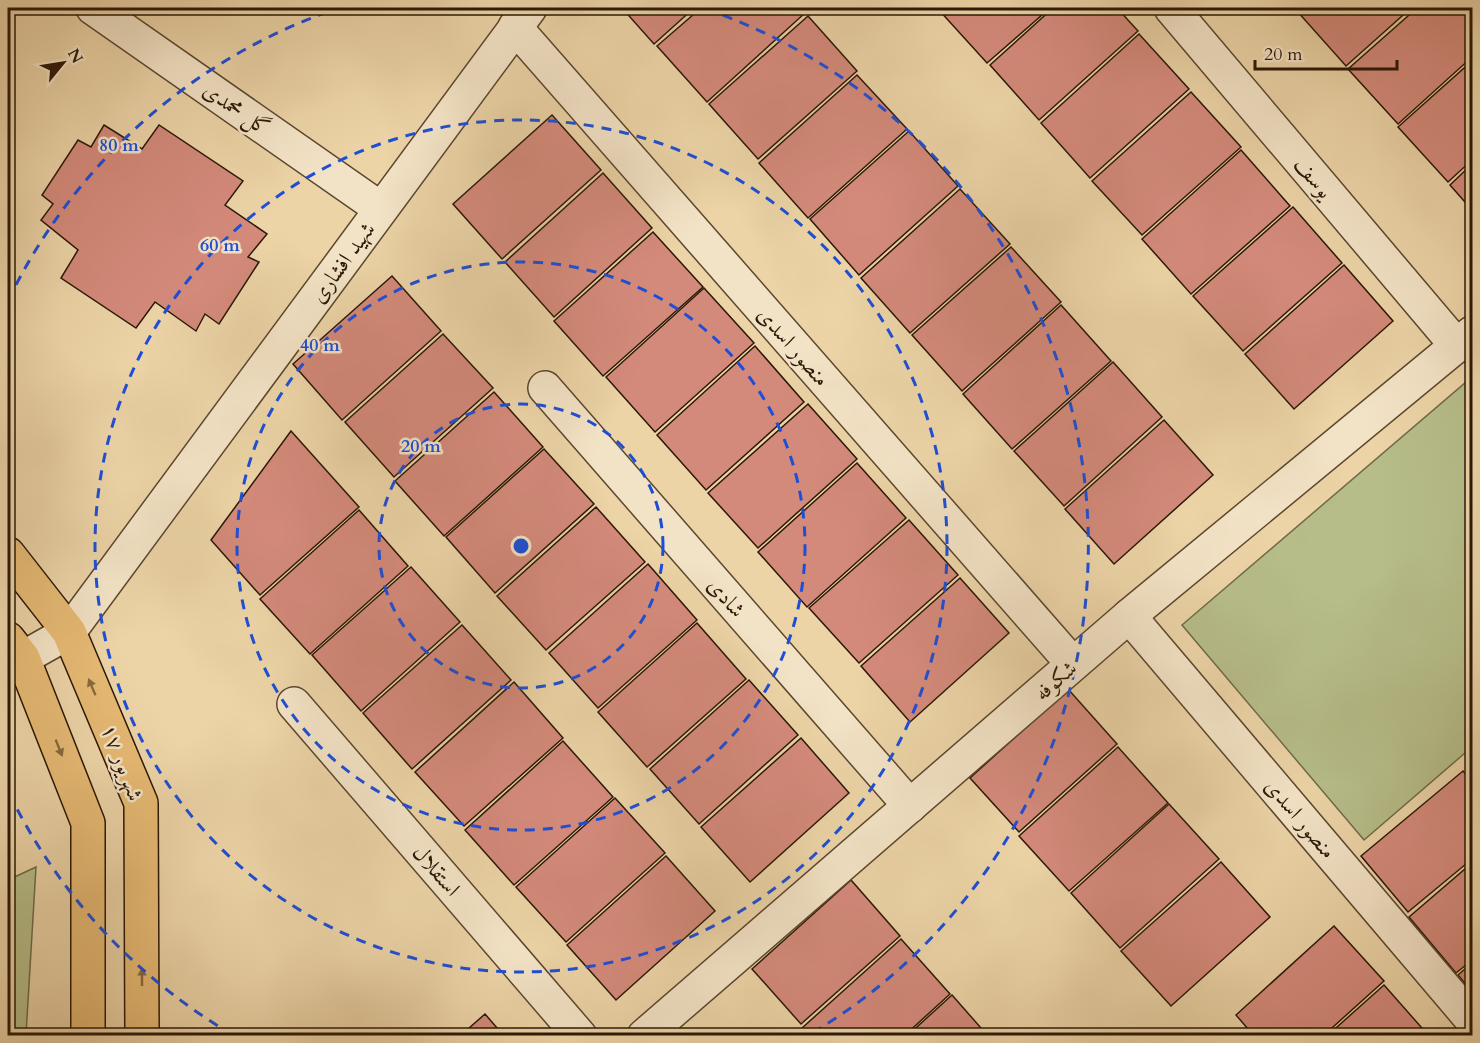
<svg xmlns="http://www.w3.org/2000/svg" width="1480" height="1043" viewBox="0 0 1480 1043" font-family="Cardo,Amiri,serif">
	<rect width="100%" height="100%" fill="#ecd4a7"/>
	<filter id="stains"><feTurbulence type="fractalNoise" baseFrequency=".00333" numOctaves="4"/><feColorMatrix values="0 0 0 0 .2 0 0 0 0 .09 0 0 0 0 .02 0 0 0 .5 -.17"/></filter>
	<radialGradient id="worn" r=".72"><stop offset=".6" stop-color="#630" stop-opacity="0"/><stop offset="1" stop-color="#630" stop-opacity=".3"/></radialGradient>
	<g fill="#b6bd89" stroke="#706a48" stroke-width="1.5">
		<path d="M1472 377V747L1364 840 1182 625Z"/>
		<path d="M36 867 26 1035H8V880Z"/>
	</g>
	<g fill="#d48a7b" stroke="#2b1807" stroke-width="1.5">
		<path d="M622 8H694L654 44Z"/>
		<path d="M701 8H801L805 13 707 102 657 46Z"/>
		<path d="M940 8H1050L987 63 938 9Z"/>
		<path d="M1053 8H1117L1138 31 1039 120 990 65Z"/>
		<path d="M1300 8H1411L1346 66 1297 11Z"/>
		<path d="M1417 8H1471L1472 57 1398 124 1348 69Z"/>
		<path d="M808 16 857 71 758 159 709 104Z"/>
		<path d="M1139 34 1189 89 1090 178 1041 123Z"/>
		<path d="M1472 61V160L1448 182 1398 127Z"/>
		<path d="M857 75 907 129 808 218 759 163Z"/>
		<path d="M1191 92 1241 147 1142 235 1092 181Z"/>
		<path d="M552 115 601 170 502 259 453 204Z"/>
		<path d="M104 125 142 149 159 125 243 181 225 205 267 234 248 257 259 262 219 324 205 314 196 331 155 302 136 328 61 278 78 250 41 220 53 204 42 195 78 140 91 147Z"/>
		<path d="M909 131 958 186 859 275 810 219Z"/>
		<path d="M1241 150 1290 206 1191 294 1142 239Z"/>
		<path d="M1472 164V210L1450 185Z"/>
		<path d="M603 173 652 228 554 317 505 262Z"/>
		<path d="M960 189 1010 244 910 333 861 278Z"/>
		<path d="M1293 207 1342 263 1243 351 1193 296Z"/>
		<path d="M653 232 703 287 603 376 554 321Z"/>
		<path d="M1011 247 1061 302 962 391 912 335Z"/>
		<path d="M1344 265 1393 321 1294 409 1245 354Z"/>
		<path d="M392 276 441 331 342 420 293 364Z"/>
		<path d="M704 288 754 343 655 432 606 377Z"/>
		<path d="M1061 305 1111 361 1012 449 963 394Z"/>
		<path d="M443 334 493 388 394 477 345 422Z"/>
		<path d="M755 346 804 402 706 490 657 435Z"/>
		<path d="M1113 362 1162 417 1064 506 1014 451Z"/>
		<path d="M494 392 543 447 444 536 395 481Z"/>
		<path d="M808 404 857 459 758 548 708 493Z"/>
		<path d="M1164 420 1213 475 1114 564 1065 509Z"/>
		<path d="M291 431 359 507 260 595 211 540Z"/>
		<path d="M544 449 594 504 495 593 446 537Z"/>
		<path d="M857 463 906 518 807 607 758 552Z"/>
		<path d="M596 507 645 562 546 650 497 596Z"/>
		<path d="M359 510 408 566 310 654 260 599Z"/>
		<path d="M909 520 958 575 859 663 809 608Z"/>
		<path d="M648 564 697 620 598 708 549 653Z"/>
		<path d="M411 567 460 622 361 711 312 655Z"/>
		<path d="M960 578 1009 633 910 722 861 666Z"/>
		<path d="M697 623 746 679 647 767 598 712Z"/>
		<path d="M462 625 511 680 412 769 363 713Z"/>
		<path d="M749 680 798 735 699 824 650 769Z"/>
		<path d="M514 682 563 738 464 826 415 772Z"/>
		<path d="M1068 689 1117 744 1019 832 970 778Z"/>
		<path d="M801 738 849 793 750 882 701 827Z"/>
		<path d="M563 741 613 797 514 885 465 830Z"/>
		<path d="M1118 747 1168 803 1069 891 1019 836Z"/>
		<path d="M1463 771 1472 782V859L1408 912 1361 856Z"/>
		<path d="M615 798 665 853 566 942 516 887Z"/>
		<path d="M1169 804 1219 859 1120 948 1071 893Z"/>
		<path d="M666 856 715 911 616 1000 567 945Z"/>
		<path d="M1221 862 1270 917 1171 1006 1121 951Z"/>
		<path d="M1472 863V960L1456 973 1409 917Z"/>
		<path d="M851 880 900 936 801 1024 752 969Z"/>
		<path d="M1334 926 1384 981 1323 1036H1254L1236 1015Z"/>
		<path d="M901 939 950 994 904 1036H809L802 1028Z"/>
		<path d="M1472 963V992L1458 975Z"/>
		<path d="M1384 985 1429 1036H1327Z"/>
		<path d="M952 995 988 1036H907Z"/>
		<path d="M485 1014 504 1036H460Z"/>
	</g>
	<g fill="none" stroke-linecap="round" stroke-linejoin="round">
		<defs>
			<g id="minor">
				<path d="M93 8 381 209"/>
				<path d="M1171 8 1457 346"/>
				<path d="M515 27 1073 664"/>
				<path d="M545 388 910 806"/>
				<path d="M1129 616 1472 1020"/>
				<path d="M23 658 69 632 530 8"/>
				<path d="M294 704 580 1036"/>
				<path d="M644 1036 1129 616 1472 333"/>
			</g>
			<g id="major">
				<path d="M8 554 69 632 141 803 142 1036"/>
				<path d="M8 639 23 658 88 823V1036"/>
			</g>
		</defs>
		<use href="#minor" stroke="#5b472f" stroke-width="36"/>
		<use href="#major" stroke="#2b1807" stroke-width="36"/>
		<use href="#minor" stroke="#f3e3c6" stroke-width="33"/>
		<use href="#major" stroke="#e6ba74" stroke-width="33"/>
	</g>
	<defs><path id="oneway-solid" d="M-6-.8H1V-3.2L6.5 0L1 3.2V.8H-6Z" transform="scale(1.5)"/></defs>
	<g fill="#88693e">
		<use href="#oneway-solid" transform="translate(92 687) rotate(-113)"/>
		<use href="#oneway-solid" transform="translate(59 748) rotate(68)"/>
		<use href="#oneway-solid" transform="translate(142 977) rotate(-90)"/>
	</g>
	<g fill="none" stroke="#1d4ed8" stroke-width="3" stroke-dasharray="10 8">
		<circle cx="521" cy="546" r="142"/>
		<circle cx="521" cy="546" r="284"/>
		<circle cx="521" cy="546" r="426"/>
		<path d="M233 1035A568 568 0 0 1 8 791M8 301A568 568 0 0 1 336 9M706 9A568 568 0 0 1 809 1035"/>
	</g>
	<g text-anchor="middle" stroke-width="5" stroke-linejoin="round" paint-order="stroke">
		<g font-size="22" fill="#2b1807" stroke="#f3e3c6">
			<text transform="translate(237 108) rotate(35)" y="8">گل محمدی</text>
			<text transform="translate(1314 177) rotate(50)" y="8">یوسف</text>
			<text transform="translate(342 262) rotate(-54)" y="8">شهید افشاری</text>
			<text transform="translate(794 346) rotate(49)" y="8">منصور اسدی</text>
			<text transform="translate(727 597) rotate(49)" y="8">شادی</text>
			<text transform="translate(1055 680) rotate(-41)" y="8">شکوفه</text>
			<text transform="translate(123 762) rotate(69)" y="8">۱۷ شهریور</text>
			<text transform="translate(1301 818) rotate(50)" y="8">منصور اسدی</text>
			<text transform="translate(437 870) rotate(49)" y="8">استقلال</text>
		</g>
	</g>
	<circle cx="521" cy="546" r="9" fill="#1d4ed8" stroke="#f3e3c6" stroke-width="3"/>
	<g font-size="18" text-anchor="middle" font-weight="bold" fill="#1d4ed8" stroke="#f3e3c6" stroke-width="5" stroke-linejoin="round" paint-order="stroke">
		<text x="119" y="151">80 m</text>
		<text x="220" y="251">60 m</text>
		<text x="320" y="351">40 m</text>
		<text x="421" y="452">20 m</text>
	</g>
	<rect width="1480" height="1043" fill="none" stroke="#ecd4a7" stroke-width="30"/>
	<rect x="9" y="9" width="1462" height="1025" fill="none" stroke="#2b1807" stroke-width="3"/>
	<rect x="15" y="15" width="1450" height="1013" fill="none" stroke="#2b1807" stroke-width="1.5"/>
	<g transform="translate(63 63) rotate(60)" stroke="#f3e3c6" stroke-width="4.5" paint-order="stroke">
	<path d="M0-4.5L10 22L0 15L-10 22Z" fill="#2b1807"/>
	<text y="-9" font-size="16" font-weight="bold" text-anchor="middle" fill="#2b1807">N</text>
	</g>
	<path d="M1255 60v9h142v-9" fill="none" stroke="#2b1807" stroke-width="3"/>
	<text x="1264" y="60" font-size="18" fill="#2b1807" stroke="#f3e3c6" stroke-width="4.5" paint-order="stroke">20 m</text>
	<rect width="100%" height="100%" filter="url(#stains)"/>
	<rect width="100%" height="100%" fill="url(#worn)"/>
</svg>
